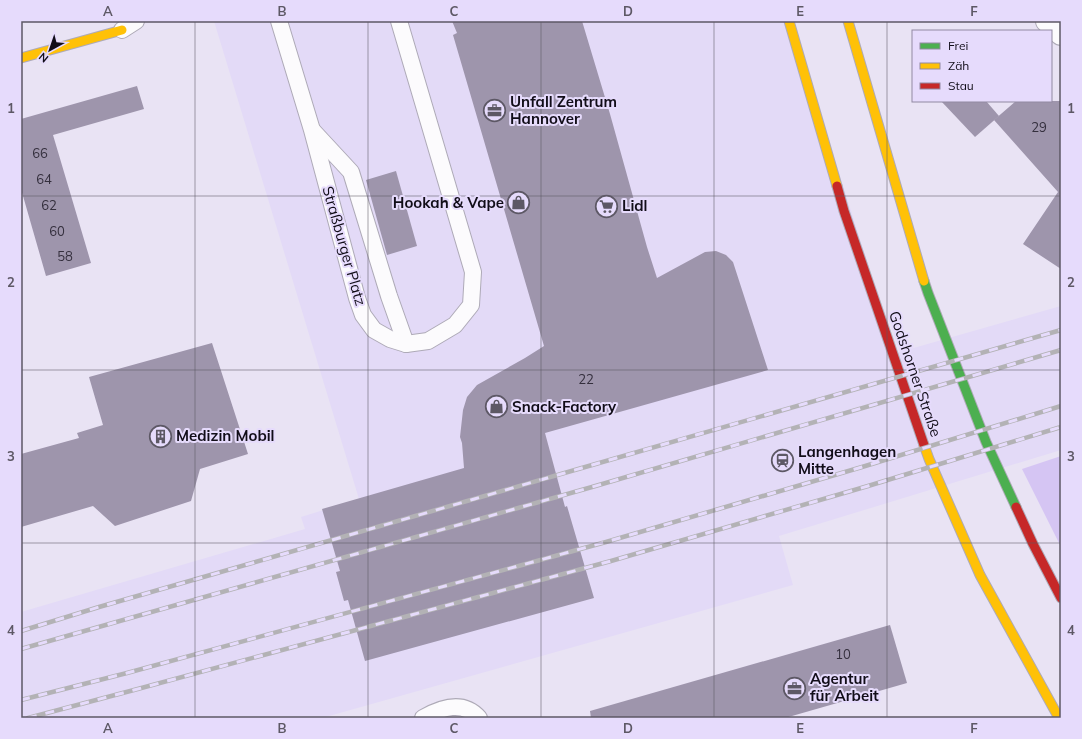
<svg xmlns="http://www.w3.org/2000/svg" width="1082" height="739" viewBox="0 0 1082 739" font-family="Mulish,sans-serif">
	<rect width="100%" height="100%" fill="#e9e3f4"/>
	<path fill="#e3daf7" d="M214 21H791L896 353 1061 306V450L779 536 793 585 322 718H21V612L305 529 301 517 359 499Z"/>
	<path fill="#d5c5f3" d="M1061 456V547L1022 469Z"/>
	<g fill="#9e95ac">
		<path d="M452 21H582L610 114 647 247 657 278 705 252 716 251 726 255 733 262 768 370 545 433 565 507 567 506 594 598 365 661 348 600 344 601 336 572 340 571 322 509 464 468 462 443 460 437 463 410 467 397 477 385 525 358 544 346 453 35 457 33Z"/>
		<path d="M137 86 144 109 53 135 91 263 46 276 21 189V119Z"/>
		<path d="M941 101H986L999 116 975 137Z"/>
		<path d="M1016 101H1061V269L1023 244 1058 192 994 120Z"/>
		<path d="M396 171 417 246 387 255 366 180Z"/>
		<path d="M212 343 248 454 200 469 191 501 115 526 93 506 21 527V454L79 438 77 433 103 425 89 377Z"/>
		<path d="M890 625 907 683 785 718H591L590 711Z"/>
	</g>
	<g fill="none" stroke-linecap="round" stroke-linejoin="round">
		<defs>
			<g id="lane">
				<path d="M279 21 312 130 357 298 363 315 374 330 390 339 406 344 428 341 455 325 471 305 473 272 399 21"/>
				<path d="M122 30 136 21"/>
				<path d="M313 131 351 172 389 296 406 344"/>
				<path d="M423 718C442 707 463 700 479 718"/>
			</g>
			<path id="street" d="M1047 21 1061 34"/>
			<path id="fast" d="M924 281 928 293 986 442 1016 507"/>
			<g id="slow">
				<path d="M789 21 837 186"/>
				<path d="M848 21 924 281"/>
				<path d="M21 58 122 30"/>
				<path d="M924 445 929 459 980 575 1059 718"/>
			</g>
			<g id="jam">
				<path d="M837 186 844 211 924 445"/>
				<path d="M1016 507 1033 544 1061 598"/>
			</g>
		</defs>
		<use href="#lane" stroke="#aeaab7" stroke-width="18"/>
		<use href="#street" stroke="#aeaab7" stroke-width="24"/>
		<use href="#fast" stroke="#aeaab7" stroke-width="11"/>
		<use href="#slow" stroke="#aeaab7" stroke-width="11"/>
		<use href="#jam" stroke="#aeaab7" stroke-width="11"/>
		<use href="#lane" stroke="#fcfbfd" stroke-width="16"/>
		<use href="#street" stroke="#fcfbfd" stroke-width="22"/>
		<use href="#fast" stroke="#4caf50" stroke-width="9"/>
		<use href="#slow" stroke="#ffc107" stroke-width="9"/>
		<use href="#jam" stroke="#c62828" stroke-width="9"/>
		<defs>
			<g id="rail">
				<path d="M21 631 99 607C420 515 740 422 1061 330"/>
				<path d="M21 649 592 487 1061 350"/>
				<path d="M21 700 127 673 606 542 862 467 1061 406"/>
				<path d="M28 718 134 690 611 561 868 486 1061 427"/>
			</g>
		</defs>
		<use href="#rail" stroke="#b3b2b5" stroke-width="4.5"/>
		<use href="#rail" stroke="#e6dbfc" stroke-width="3" stroke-dasharray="9" stroke-linecap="butt"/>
	</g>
	<path fill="none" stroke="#5d5865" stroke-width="1" stroke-opacity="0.55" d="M195 21V718M368 21V718M541 21V718M714 21V718M887 21V718M21 196H1061M21 370H1061M21 543H1061"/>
	<defs>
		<symbol id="office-ring" viewBox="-11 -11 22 22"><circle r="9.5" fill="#e6dbfc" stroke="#5d5865" stroke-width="1.5"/><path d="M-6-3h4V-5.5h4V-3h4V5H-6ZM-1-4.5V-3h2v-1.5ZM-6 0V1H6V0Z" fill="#5d5865"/></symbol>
		<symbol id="shop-ring" viewBox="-11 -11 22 22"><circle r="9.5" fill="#e6dbfc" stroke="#5d5865" stroke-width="1.5"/><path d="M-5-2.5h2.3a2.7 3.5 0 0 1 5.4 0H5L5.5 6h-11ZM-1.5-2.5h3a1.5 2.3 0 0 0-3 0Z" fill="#5d5865"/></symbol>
		<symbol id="supermarket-ring" viewBox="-11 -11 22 22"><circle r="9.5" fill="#e6dbfc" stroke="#5d5865" stroke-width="1.5"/><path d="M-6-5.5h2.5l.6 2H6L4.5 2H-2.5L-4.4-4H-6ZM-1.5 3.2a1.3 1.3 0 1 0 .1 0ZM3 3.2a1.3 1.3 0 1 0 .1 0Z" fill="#5d5865"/></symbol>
		<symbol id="building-ring" viewBox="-11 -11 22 22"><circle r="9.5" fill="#e6dbfc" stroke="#5d5865" stroke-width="1.5"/><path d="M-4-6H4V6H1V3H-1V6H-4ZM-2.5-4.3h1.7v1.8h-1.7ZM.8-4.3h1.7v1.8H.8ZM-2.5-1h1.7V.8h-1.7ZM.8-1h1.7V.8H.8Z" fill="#5d5865"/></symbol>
		<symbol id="station-ring" viewBox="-11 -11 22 22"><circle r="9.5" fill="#e6dbfc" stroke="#5d5865" stroke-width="1.5"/><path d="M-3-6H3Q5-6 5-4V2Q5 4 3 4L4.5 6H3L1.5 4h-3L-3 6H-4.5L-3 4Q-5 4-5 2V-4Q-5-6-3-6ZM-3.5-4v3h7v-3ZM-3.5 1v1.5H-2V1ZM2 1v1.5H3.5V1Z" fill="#5d5865"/></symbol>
	</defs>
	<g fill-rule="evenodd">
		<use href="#office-ring" x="482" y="98" width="25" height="25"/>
		<use href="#shop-ring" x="506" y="190" width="25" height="25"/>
		<use href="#supermarket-ring" x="594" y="194" width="25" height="25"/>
		<use href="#shop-ring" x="484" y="394" width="25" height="25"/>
		<use href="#building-ring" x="148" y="424" width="25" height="25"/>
		<use href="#station-ring" x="770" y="448" width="25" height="25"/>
		<use href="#office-ring" x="782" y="676" width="25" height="25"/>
	</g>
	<g text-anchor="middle" stroke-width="4" stroke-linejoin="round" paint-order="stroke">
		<g font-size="13" fill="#342f3d">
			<text x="1039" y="132">29</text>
			<text x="40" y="158">66</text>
			<text x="44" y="184">64</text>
			<text x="49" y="210">62</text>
			<text x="57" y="236">60</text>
			<text x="65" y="261">58</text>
			<text x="586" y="384">22</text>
			<text x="843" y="659">10</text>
		</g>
		<g font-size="15" font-weight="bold" fill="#110d18" stroke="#e6dbfc" text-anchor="start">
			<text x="510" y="107">Unfall Zentrum<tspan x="510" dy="17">Hannover</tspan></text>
			<text x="504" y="208" text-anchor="end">Hookah &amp; Vape</text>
			<text x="622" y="211">Lidl</text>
			<text x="512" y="412">Snack-Factory</text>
			<text x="176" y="441">Medizin Mobil</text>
			<text x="798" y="457">Langenhagen<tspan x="798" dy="17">Mitte</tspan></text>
			<text x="810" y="684">Agentur<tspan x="810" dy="17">für Arbeit</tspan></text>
		</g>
		<g font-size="15" fill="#110d18" stroke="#e6dbfc">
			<text transform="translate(344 246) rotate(74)" y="5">Straßburger Platz</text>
			<text transform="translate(915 374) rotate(71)" y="5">Godshorner Straße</text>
		</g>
	</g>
	<rect width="1082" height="739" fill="none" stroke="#e6dbfc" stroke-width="44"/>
	<rect x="912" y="30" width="140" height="72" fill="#e6dbfc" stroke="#9189a1"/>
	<rect x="920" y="43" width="20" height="6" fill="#4caf50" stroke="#9189a1"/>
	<text x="948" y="50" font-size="12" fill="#110d18">Frei</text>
	<rect x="920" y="63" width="20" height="6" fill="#ffc107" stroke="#9189a1"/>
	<text x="948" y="70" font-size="12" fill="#110d18">Zäh</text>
	<rect x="920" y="83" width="20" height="6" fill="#c62828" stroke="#9189a1"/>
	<text x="948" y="90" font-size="12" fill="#110d18">Stau</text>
	<g transform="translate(50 50) rotate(220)" stroke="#e6dbfc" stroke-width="3" paint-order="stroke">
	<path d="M0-3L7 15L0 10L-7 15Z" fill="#110d18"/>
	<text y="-6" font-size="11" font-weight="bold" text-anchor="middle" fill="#110d18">N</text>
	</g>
	<rect x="22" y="22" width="1038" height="695" fill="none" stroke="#5d5865" stroke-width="1.5"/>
	<g font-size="13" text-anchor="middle" font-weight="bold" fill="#5d5865">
		<text x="108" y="16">A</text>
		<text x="282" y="16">B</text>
		<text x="454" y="16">C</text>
		<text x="628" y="16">D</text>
		<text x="800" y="16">E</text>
		<text x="974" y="16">F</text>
		<text x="11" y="113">1</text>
		<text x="1071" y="113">1</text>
		<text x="11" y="287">2</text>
		<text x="1071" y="287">2</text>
		<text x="11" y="461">3</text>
		<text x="1071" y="461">3</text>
		<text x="11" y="635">4</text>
		<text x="1071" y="635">4</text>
		<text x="108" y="733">A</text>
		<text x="282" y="733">B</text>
		<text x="454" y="733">C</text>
		<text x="628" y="733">D</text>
		<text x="800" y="733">E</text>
		<text x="974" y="733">F</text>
	</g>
</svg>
